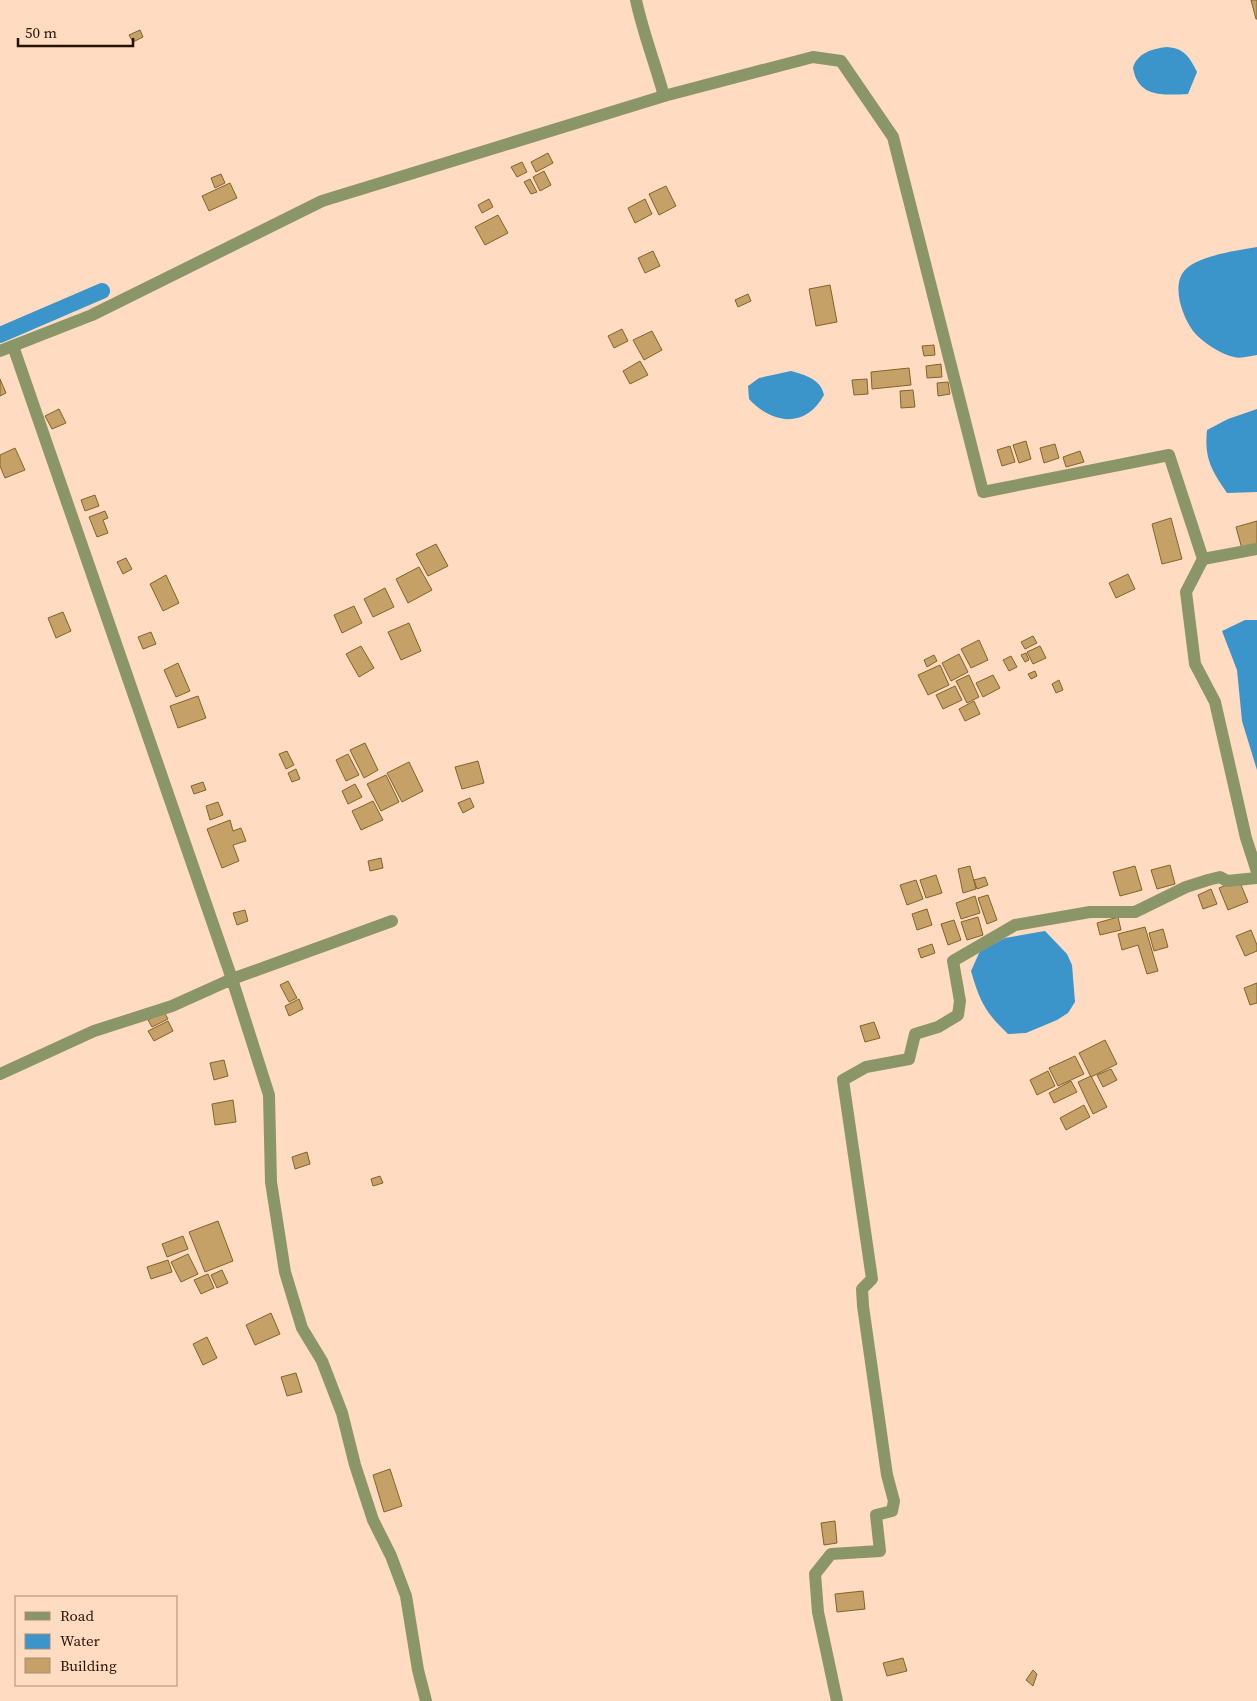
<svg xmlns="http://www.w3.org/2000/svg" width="1257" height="1701" viewBox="0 0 1257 1701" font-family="'Source Serif 4',serif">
	<rect width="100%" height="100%" fill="#ffdcc1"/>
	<g fill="#3b95cb">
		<path d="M1166 47C1184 48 1189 56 1197 72L1188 94C1164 95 1138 98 1133 68 1137 53 1152 49 1166 47Z"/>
		<path d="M1257 247V355C1250 356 1241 359 1234 357 1220 354 1202 342 1193 331 1182 316 1171 285 1185 270 1197 256 1239 250 1257 247Z"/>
		<path d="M791 371C805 375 821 379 824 395 806 428 773 425 749 399L748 386 759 378Z"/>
		<path d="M1257 409V492L1227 493C1212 471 1204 459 1207 430L1228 419Z"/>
		<path d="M1245 620H1257V770L1242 721 1237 670 1222 631Z"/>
		<path d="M1045 931 1067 954 1072 965 1075 1002 1068 1013 1057 1020 1026 1033 1008 1034C985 1012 980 1002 971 971L980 951 1005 938Z"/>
	</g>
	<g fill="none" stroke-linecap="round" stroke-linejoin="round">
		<path stroke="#3b95cb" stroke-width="16" d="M0 335 102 291"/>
	</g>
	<g fill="#c5a167" stroke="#846328">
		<path d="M1251 0H1257V19H1256Z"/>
		<path d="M140 30 143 37 133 42 129 35Z"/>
		<path d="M548 153 553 163 536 172 531 162Z"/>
		<path d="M522 162 527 172 517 177 511 167Z"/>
		<path d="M544 171 551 185 540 191 533 177Z"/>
		<path d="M221 174 225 183 215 188 211 178Z"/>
		<path d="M530 179 537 192 531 194 524 182Z"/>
		<path d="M230 183 237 198 209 211 202 196Z"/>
		<path d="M666 186 676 206 659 215 649 194Z"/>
		<path d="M489 199 493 207 482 213 478 205Z"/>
		<path d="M645 199 652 214 635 223 628 208Z"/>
		<path d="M498 215 508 233 485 245 475 227Z"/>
		<path d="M653 251 660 266 645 273 638 258Z"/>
		<path d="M830 285 837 322 816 326 809 289Z"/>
		<path d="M748 294 751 301 738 307 735 300Z"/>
		<path d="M622 329 628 341 614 348 608 336Z"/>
		<path d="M652 331 662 350 644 360 633 340Z"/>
		<path d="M934 345 935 355 924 356 922 346Z"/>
		<path d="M640 361 648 375 630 384 623 371Z"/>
		<path d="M941 364 942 377 927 378 926 366Z"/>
		<path d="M909 368 911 385 872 389 871 372Z"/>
		<path d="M0 379 6 393 0 396Z"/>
		<path d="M867 379 868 394 854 395 852 380Z"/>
		<path d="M948 382 950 394 938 396 937 383Z"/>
		<path d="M913 390 915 407 901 408 900 391Z"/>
		<path d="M59 409 66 423 52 429 45 416Z"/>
		<path d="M1026 441 1031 459 1019 463 1013 445Z"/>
		<path d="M1055 444 1059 458 1044 463 1040 448Z"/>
		<path d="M1010 446 1015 462 1002 466 997 450Z"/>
		<path d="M15 448 25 470 5 478 0 466V455Z"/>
		<path d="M1080 451 1084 462 1066 467 1063 457Z"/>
		<path d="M95 495 99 506 85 511 81 500Z"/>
		<path d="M105 511 108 518 103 520 108 533 97 537 89 517Z"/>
		<path d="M1171 518 1182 559 1162 564 1152 524Z"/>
		<path d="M1257 521V545L1242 549 1236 527Z"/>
		<path d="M436 544 448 566 428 576 416 554Z"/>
		<path d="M126 558 132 569 123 574 117 562Z"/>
		<path d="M419 567 432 590 408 603 396 579Z"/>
		<path d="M1128 574 1135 589 1116 598 1109 583Z"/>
		<path d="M166 575 179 603 163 611 150 584Z"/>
		<path d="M385 588 394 607 373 617 364 599Z"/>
		<path d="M354 606 362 623 342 633 334 615Z"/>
		<path d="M63 612 71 631 56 638 48 618Z"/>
		<path d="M409 623 421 651 401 660 388 632Z"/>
		<path d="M151 632 156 644 143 649 138 637Z"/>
		<path d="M1033 636 1037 643 1025 649 1021 642Z"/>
		<path d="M979 640 988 660 971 668 961 649Z"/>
		<path d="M361 646 374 668 359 677 346 654Z"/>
		<path d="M1040 646 1046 658 1033 664 1027 652Z"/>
		<path d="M1026 653 1029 660 1025 662 1021 655Z"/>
		<path d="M959 654 968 672 951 681 942 663Z"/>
		<path d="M934 655 937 661 927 667 924 660Z"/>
		<path d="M1011 656 1017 667 1009 671 1003 660Z"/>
		<path d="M178 663 190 691 176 697 164 670Z"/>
		<path d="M940 665 949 685 928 695 918 675Z"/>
		<path d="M1035 671 1037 676 1031 679 1028 674Z"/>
		<path d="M969 675 979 697 967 703 956 681Z"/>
		<path d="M993 675 1000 688 983 697 976 683Z"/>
		<path d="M1059 680 1063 690 1056 693 1052 684Z"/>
		<path d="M955 686 962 700 943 709 936 695Z"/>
		<path d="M198 696 206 718 178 728 170 706Z"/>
		<path d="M974 701 980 714 965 721 959 709Z"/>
		<path d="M365 743 378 770 364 778 350 750Z"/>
		<path d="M287 751 294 765 286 769 279 754Z"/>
		<path d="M348 754 359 775 346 781 336 760Z"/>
		<path d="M478 761 484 783 462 789 455 767Z"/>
		<path d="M409 762 423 791 402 802 387 773Z"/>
		<path d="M296 769 300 779 292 782 288 773Z"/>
		<path d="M386 775 399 802 381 811 367 784Z"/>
		<path d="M203 782 206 790 194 794 191 786Z"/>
		<path d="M355 784 362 797 348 804 342 791Z"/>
		<path d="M470 798 474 807 463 813 458 803Z"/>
		<path d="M373 801 383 820 361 830 352 811Z"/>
		<path d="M218 802 223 815 210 820 206 806Z"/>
		<path d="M230 820 233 831 241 828 246 841 233 845 239 861 222 868 207 829Z"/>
		<path d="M381 858 383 868 370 871 368 861Z"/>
		<path d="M1170 865 1175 884 1157 889 1151 870Z"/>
		<path d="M970 866 976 889 963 893 958 869Z"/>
		<path d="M1135 866 1142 890 1120 896 1113 872Z"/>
		<path d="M936 875 942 893 926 898 920 880Z"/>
		<path d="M985 877 988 885 977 889 974 880Z"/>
		<path d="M916 880 923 899 907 905 900 885Z"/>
		<path d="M1239 880 1248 902 1228 910 1219 888Z"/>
		<path d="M1211 889 1217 904 1203 909 1198 895Z"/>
		<path d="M988 895 997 920 987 924 978 898Z"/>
		<path d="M975 896 980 913 961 919 956 903Z"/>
		<path d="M927 909 932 925 917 930 912 914Z"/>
		<path d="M245 910 248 921 237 925 233 913Z"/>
		<path d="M978 917 983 935 967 940 961 922Z"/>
		<path d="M1118 917 1121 930 1100 935 1097 923Z"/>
		<path d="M954 920 961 940 948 945 941 924Z"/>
		<path d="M1145 927 1158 971 1147 974 1138 945 1122 950 1118 934Z"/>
		<path d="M1163 929 1168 947 1154 951 1149 933Z"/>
		<path d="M1251 930 1257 945V951L1245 956 1236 936Z"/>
		<path d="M932 944 935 953 921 958 918 949Z"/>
		<path d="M288 981 297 998 289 1002 280 985Z"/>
		<path d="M1257 983V1003L1250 1005 1244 988Z"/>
		<path d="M299 999 303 1009 289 1016 285 1006Z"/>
		<path d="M164 1012 168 1019 152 1027 148 1020Z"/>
		<path d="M168 1021 173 1031 154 1041 148 1031Z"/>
		<path d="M874 1022 880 1038 865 1042 860 1026Z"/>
		<path d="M1105 1040 1117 1064 1091 1077 1079 1053Z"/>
		<path d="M1075 1056 1084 1074 1058 1086 1049 1068Z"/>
		<path d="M224 1060 228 1076 214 1080 210 1063Z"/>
		<path d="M1111 1069 1117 1080 1103 1087 1097 1075Z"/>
		<path d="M1048 1071 1055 1086 1037 1095 1030 1080Z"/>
		<path d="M1091 1076 1107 1107 1093 1114 1078 1082Z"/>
		<path d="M1071 1081 1077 1092 1054 1103 1049 1093Z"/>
		<path d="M233 1100 236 1122 215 1125 212 1104Z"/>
		<path d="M1084 1105 1090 1117 1066 1130 1060 1118Z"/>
		<path d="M307 1152 310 1164 295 1169 292 1157Z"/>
		<path d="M380 1176 383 1183 373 1186 371 1179Z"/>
		<path d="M218 1221 233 1261 205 1272 189 1232Z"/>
		<path d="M183 1236 188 1249 167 1257 162 1244Z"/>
		<path d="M188 1254 198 1274 181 1282 171 1262Z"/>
		<path d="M168 1260 172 1272 151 1279 147 1267Z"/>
		<path d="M222 1270 228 1283 217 1288 211 1275Z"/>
		<path d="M208 1274 214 1288 201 1294 194 1280Z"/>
		<path d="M271 1313 280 1334 255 1345 246 1325Z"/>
		<path d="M207 1337 217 1358 203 1365 193 1344Z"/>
		<path d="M296 1373 302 1392 287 1396 281 1377Z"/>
		<path d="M390 1469 402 1506 384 1512 373 1475Z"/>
		<path d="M835 1521 837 1543 824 1545 821 1523Z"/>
		<path d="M863 1591 865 1609 837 1612 835 1594Z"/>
		<path d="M903 1658 907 1671 887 1676 883 1663Z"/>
		<path d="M1033 1670 1037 1674 1033 1686 1026 1680Z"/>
	</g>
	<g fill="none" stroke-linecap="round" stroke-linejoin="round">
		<g stroke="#8b9668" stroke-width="12">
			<path d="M636 0C643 33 655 63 664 96"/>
			<path d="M13 346 232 979 392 921"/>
			<path d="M0 351 92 315 322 201 664 96 813 57 841 61 893 137 983 492 1169 455 1203 559 1257 549"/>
			<path d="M1203 559 1186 592 1195 664 1215 702 1246 838 1257 872"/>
			<path d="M0 1074 94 1031 172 1006 232 979 269 1095 271 1182 285 1272 302 1328 322 1361 342 1413 355 1465 373 1520 391 1556 406 1596 418 1670 426 1701"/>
			<path d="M837 1701 818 1612 815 1574 831 1554 880 1551 876 1515 892 1511 894 1501 887 1475 863 1306 862 1289 872 1279 843 1080 866 1067 909 1059 915 1034 938 1027 958 1015 960 1001 953 961 1015 925 1090 912H1135L1186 887 1208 880 1220 877 1227 881 1257 878"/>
		</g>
	</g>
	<rect x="15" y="1596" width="162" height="90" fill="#ffdcc1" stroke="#a98c75"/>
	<rect x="25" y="1612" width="25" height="8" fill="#8b9668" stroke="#a98c75"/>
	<text x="60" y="1621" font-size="15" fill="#271303">Road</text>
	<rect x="25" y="1634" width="25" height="15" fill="#3b95cb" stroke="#a98c75"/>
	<text x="60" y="1646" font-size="15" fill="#271303">Water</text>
	<rect x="25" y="1658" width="25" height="15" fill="#c5a167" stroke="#a98c75"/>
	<text x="60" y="1671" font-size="15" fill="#271303">Building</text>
	<path d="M18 38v8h115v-8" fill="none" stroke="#271303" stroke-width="2.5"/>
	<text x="25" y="38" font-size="15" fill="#271303" stroke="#ffdcc1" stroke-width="4" paint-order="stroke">50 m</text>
</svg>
